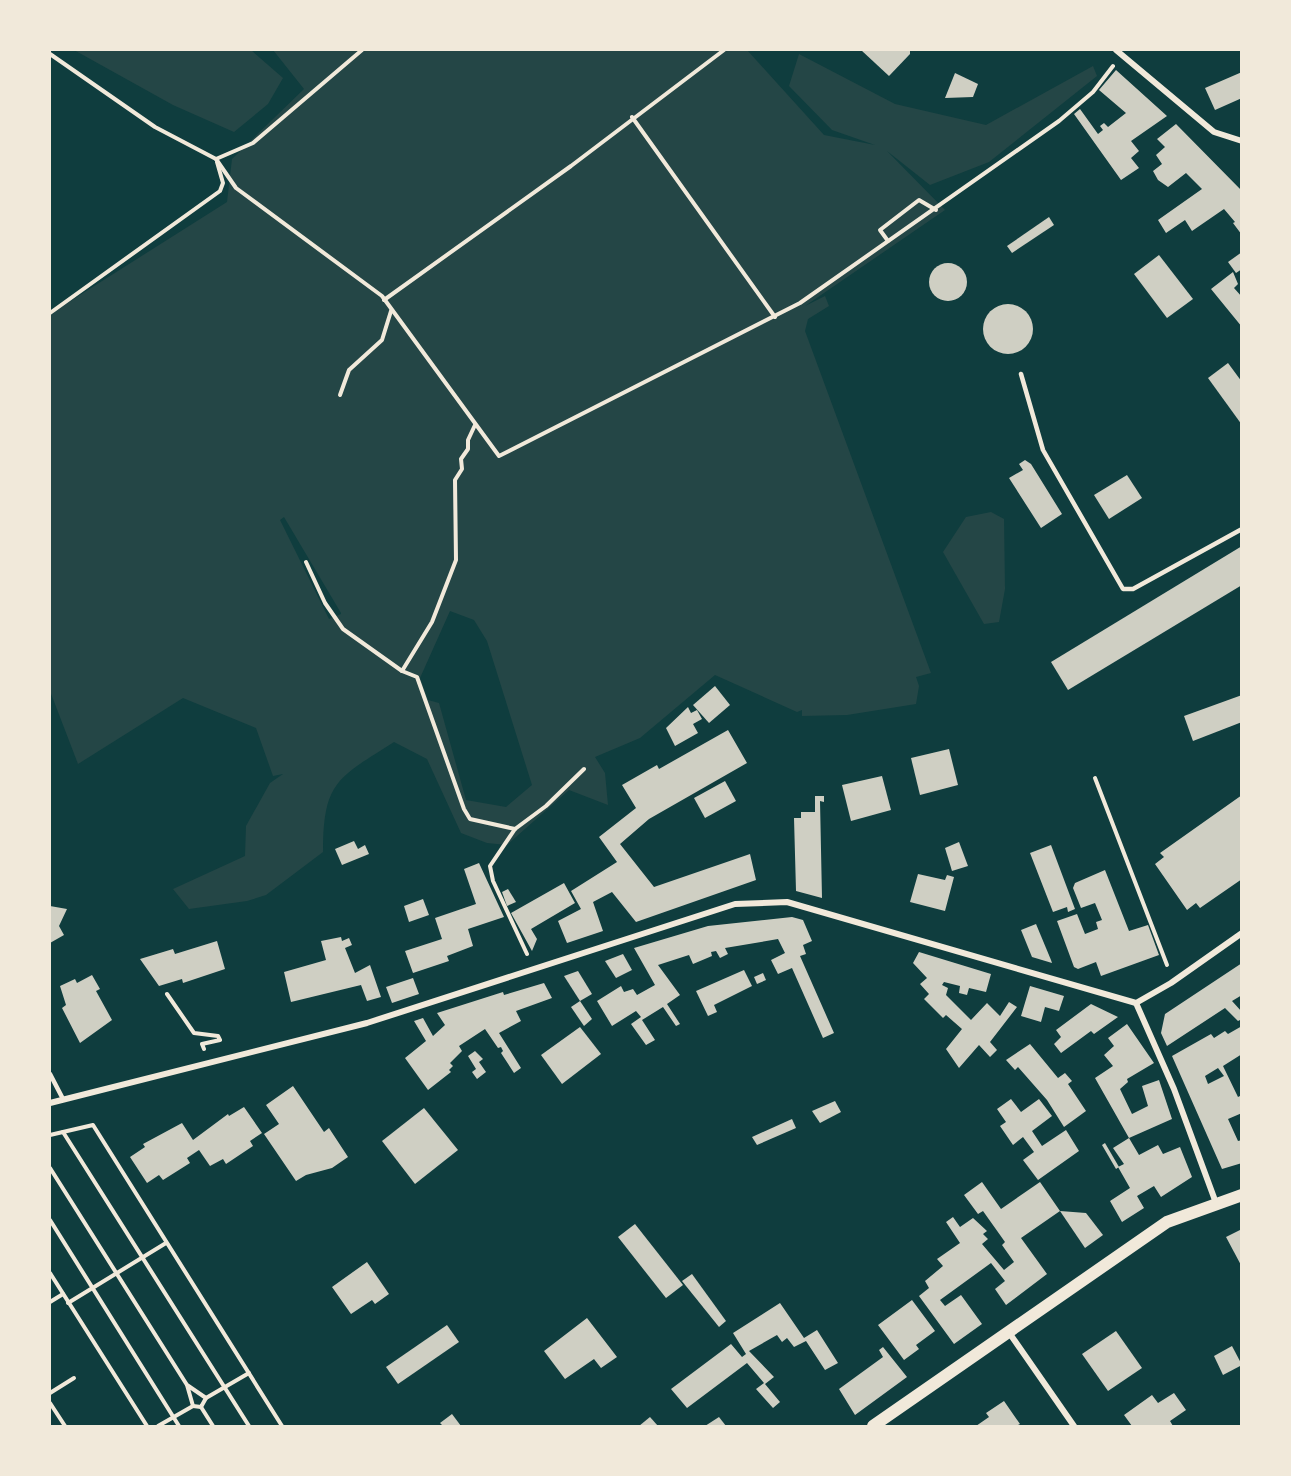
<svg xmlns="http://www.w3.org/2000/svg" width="1291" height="1476" viewBox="0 0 1291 1476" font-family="'IBM Plex Sans',sans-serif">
	<rect width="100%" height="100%" fill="#0f3d3e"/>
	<g fill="#244646" fill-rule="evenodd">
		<path d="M74 50H251L283 78 268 104 234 132 173 105Z"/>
		<path d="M273 50H747L824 135 875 145 832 130 789 86 799 54 895 104 986 125 1093 66 1097 76 989 162 930 185 887 151 945 210 805 306 825 296 829 306 808 319 805 331 931 673 916 677 919 686 916 704 847 715 802 716V710L797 712 715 675 640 738 595 757 605 773 608 805 569 790 507 845 487 843 461 833 427 759 394 742C338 778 323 781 323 852L266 895 247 901 189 909 173 889 245 856 246 826 270 783 283 774 273 776 256 728 183 698 78 764 50 691V314L227 202 232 159 304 89ZM284 517 341 613V614L329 619 280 520ZM450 611 474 620 487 641 532 785 506 807 466 800 439 703 428 700 420 678Z"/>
		<path d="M991 512 1004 519 1005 589 999 622 984 624 943 552 966 517Z"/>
	</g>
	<g fill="#cfcfc3" fill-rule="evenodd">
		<path d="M861 50H910V54L889 76Z"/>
		<path d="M1116 70 1167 116 1131 141 1139 151 1131 158 1139 168 1121 180 1074 114 1080 109 1098 134 1103 130 1100 126 1104 123 1108 127 1126 113 1099 90Z"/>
		<path d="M1242 72V98L1215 110 1205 88Z"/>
		<path d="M955 73 978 84 973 97 945 98Z"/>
		<path d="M1176 124 1242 191V235L1233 223 1235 222 1224 209 1192 231 1185 220 1166 233 1158 220 1202 189 1186 173 1168 187 1158 180 1153 171 1162 164 1156 155 1165 147 1157 139Z"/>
		<path d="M1049 217 1054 225 1012 253 1007 246Z"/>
		<path d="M1242 252V269L1236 273 1228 262Z"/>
		<path d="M1159 255 1193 299 1167 318 1134 274Z"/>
		<circle cx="948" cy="282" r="19"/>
		<path d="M1233 272 1238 284 1234 288 1242 297V327L1211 289Z"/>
		<circle cx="1008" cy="329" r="25"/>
		<path d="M1228 363 1242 382V425L1208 378Z"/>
		<path d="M1025 460 1031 464 1062 514 1041 528 1009 478 1023 470 1019 464Z"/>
		<path d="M1127 475 1142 498 1109 519 1094 495Z"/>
		<path d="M1242 546V585L1068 690 1051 662Z"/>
		<path d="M715 686 730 705 709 723 693 705Z"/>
		<path d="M1242 695V722L1193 741 1184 716Z"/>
		<path d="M688 707 691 713 697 710 702 719 693 724 698 733 675 746 666 728Z"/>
		<path d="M728 730 747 763 649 819 620 844 654 887 750 854 756 880 636 922 612 892 593 902 603 931 567 943 558 921 581 909 571 891 617 862 599 837 636 808 622 785 657 765 659 769Z"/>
		<path d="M949 749 958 785 920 795 911 758Z"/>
		<path d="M882 776 891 810 851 821 842 785Z"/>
		<path d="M725 781 736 801 705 818 694 798Z"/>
		<path d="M1242 795V879L1200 908 1196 903 1187 910 1155 864 1164 857 1160 853Z"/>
		<path d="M815 796H824V802L820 801 822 898 796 891 794 818H801V812H815Z"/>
		<path d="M354 841 358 849 365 845 369 854 342 865 335 849Z"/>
		<path d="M959 842 968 866 952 871 945 848Z"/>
		<path d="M1051 845 1075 909 1068 912 1067 907 1053 912 1030 853Z"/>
		<path d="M479 863 504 917 468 929 473 946 447 956 449 961 413 973 405 951 442 939 435 918 476 904 464 869Z"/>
		<path d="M1105 870 1129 931 1148 925 1159 955 1101 976 1096 962 1078 969 1074 967 1057 921 1077 914 1085 934 1098 929 1096 922 1102 920 1095 903 1081 908 1073 888 1075 883Z"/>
		<path d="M918 874 945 880 947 875 954 877 945 911 910 902Z"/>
		<path d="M564 883 575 903 531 929 537 939 532 951 511 913Z"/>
		<path d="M508 889 516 902 507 906 502 892Z"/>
		<path d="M423 899 429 915 409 922 404 906Z"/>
		<path d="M50 906 67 909 59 926 64 935 50 943Z"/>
		<path d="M792 917 803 920 812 941 803 945 806 954 800 956 834 1033 823 1038 792 968 778 974 771 960 785 953 778 939 725 948 728 954 720 958 716 951 711 952 712 956 693 964 689 955 658 965 680 995 667 1004 680 1024 676 1026 663 1007 642 1020 655 1040 646 1045 631 1024 641 1017 636 1011 612 1026 597 1001 621 986 624 992 633 989 637 995 655 985 634 948 708 926Z"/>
		<path d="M1036 924 1051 960 1052 963 1032 957 1021 930Z"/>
		<path d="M341 937 342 941 349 938 352 945 345 948 355 973 370 965 381 997 367 1001 361 985 291 1002 284 972 326 960 321 941Z"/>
		<path d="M217 941 225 969 183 983 182 979 159 986 140 959 173 949 175 954Z"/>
		<path d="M919 952 991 974 986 992 969 988 967 995 959 993 960 986 944 982 942 985 948 988 946 995 971 1020 987 1003 1000 1016 1009 1002 1017 1007 990 1042 997 1050 990 1057 979 1045 959 1068 946 1049 962 1029 946 1015 943 1018 924 999 929 994 920 984 927 978 913 963Z"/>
		<path d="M623 954 632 970 616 978 605 961Z"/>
		<path d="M1242 963V995L1232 1001 1242 1012V1019L1238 1021 1225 1008 1167 1046 1161 1033 1165 1014Z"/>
		<path d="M744 970 752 986 714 1005 717 1012 708 1016 696 991Z"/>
		<path d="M578 971 592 994 580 1001 564 976Z"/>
		<path d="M763 973 766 980 757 984 754 977Z"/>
		<path d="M92 975 100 989 96 991 112 1020 80 1043 62 1008 66 1005 60 986 75 979 77 983Z"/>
		<path d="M413 978 419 994 392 1003 386 987Z"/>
		<path d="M544 983 552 998 516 1011 521 1021 499 1033 521 1068 514 1073 501 1053 503 1051 501 1047 498 1048 485 1029 459 1046 462 1051 450 1063 453 1066 449 1070 451 1072 428 1090 405 1058 426 1041 414 1021 423 1018 433 1036 445 1025 437 1013 503 992 504 995Z"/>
		<path d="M1030 986 1064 996 1059 1011 1045 1007 1041 1022 1021 1016Z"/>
		<path d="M580 1001 592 1019 584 1026 571 1007Z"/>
		<path d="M1091 1004 1118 1017 1094 1034 1091 1031 1061 1053 1054 1044 1061 1037 1056 1030Z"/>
		<path d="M1127 1024 1154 1063 1127 1079 1128 1082 1120 1089 1132 1114 1148 1106 1142 1086 1159 1080 1172 1119 1129 1138 1095 1078 1113 1066 1104 1055 1114 1046 1108 1038Z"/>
		<path d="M1242 1026V1054L1223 1066 1238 1097 1242 1095V1113L1228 1119 1238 1141 1242 1140V1163L1222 1169 1172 1056 1211 1034 1214 1038 1225 1031 1228 1034ZM1218 1068 1224 1076 1208 1084 1205 1076Z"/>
		<path d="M580 1027 601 1054 562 1084 541 1055Z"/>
		<path d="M1030 1044 1058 1078 1065 1073 1072 1081 1068 1084 1086 1111 1064 1127 1047 1100 1018 1067 1015 1070 1006 1060Z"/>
		<path d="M475 1051 483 1059 479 1062 486 1072 477 1079 472 1072 476 1069 468 1056Z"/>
		<path d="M293 1086 324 1132 329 1128 348 1157 332 1168 306 1175 296 1181 264 1134 279 1124 266 1105Z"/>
		<path d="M1011 1099 1021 1112 1039 1099 1052 1116 1032 1131 1042 1146 1066 1130 1079 1151 1038 1180 1023 1160 1034 1152 1023 1137 1013 1145 1000 1126 1006 1122 997 1109Z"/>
		<path d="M835 1101 841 1112 820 1123 812 1111Z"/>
		<path d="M244 1107 262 1133 250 1141 253 1146 226 1164 223 1159 210 1166 199 1150 187 1158 190 1163 163 1180 159 1175 147 1183 130 1157 145 1147 143 1144 182 1123 193 1140 228 1114 229 1116Z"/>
		<path d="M424 1108 458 1150 415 1184 382 1141Z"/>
		<path d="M792 1119 796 1128 757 1145 752 1137Z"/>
		<path d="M1129 1138 1139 1155 1158 1145 1163 1154 1180 1147 1192 1177 1161 1197 1154 1186 1137 1196 1144 1208 1122 1222 1110 1201 1130 1188 1118 1167 1124 1164 1113 1148Z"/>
		<path d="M1105 1143 1119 1167 1116 1169 1102 1145Z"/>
		<path d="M982 1182 1001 1209 1040 1182 1060 1211 1021 1238 1047 1274 1006 1305 995 1289 1005 1281 991 1263 940 1300 945 1306 961 1295 982 1324 954 1344 919 1296 929 1288 925 1281 943 1266 937 1259 960 1243 946 1222 953 1217 960 1227 973 1218 987 1231 983 1234 988 1239 982 1244 1004 1270 1014 1262 1002 1245 1005 1242 983 1211 978 1214 964 1195Z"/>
		<path d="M1060 1211 1086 1213 1103 1235 1085 1248Z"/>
		<path d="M635 1224 683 1285 666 1298 618 1237Z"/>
		<path d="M1242 1229V1267L1226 1237Z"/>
		<path d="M367 1262 389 1294 375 1304 372 1300 351 1314 332 1287Z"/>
		<path d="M692 1274 726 1321 719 1327 682 1281Z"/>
		<path d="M912 1300 935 1331 916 1345 919 1349 904 1360 878 1325Z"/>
		<path d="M780 1303 804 1338 817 1330 838 1363 825 1370 806 1341 794 1347 787 1338 782 1342 777 1335 749 1351 774 1377 765 1384 780 1402 773 1408 756 1389 764 1383 747 1363 687 1408 671 1389 731 1344 742 1357 746 1354 733 1333Z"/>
		<path d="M587 1318 617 1357 601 1368 594 1359 565 1379 544 1351Z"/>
		<path d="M447 1325 459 1342 398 1384 386 1367Z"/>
		<path d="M1116 1331 1142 1368 1108 1391 1082 1354Z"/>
		<path d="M1232 1346 1242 1365 1223 1375 1214 1356Z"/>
		<path d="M883 1347 907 1377 855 1415 839 1389 883 1357 879 1350Z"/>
		<path d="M1174 1393 1186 1410 1170 1421 1173 1426H1132L1124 1415 1152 1395 1158 1403Z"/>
		<path d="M1004 1401 1020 1424 1016 1426H976L989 1417 986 1413Z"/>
		<path d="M452 1414 461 1426H443L440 1423Z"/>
		<path d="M650 1417 658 1426H639Z"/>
		<path d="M719 1417 726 1426H705Z"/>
	</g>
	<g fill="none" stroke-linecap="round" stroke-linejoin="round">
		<g stroke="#f1e9da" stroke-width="4">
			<path d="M50 54 155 127 216 159 236 188 382 296 499 456 800 303 1059 121 1093 92 1113 66"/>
			<path d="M632 117 775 317"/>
			<path d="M216 159 253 143 362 50"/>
			<path d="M888 241 880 230 919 200 936 210"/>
			<path d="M384 300 571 166 724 50"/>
			<path d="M50 313 220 191 223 183 217 162"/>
			<path d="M340 395 349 370 382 340 391 311"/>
			<path d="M306 562 325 603 343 629 402 671 417 677 464 809 470 819 515 829"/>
			<path d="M402 671 432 622 456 560 455 480 462 469 461 459 468 449V440L475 425"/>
			<path d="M1095 778 1167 965"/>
			<path d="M527 954 493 881 490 866 515 829 546 806 584 769"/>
			<path d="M167 994 194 1033 218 1036 220 1040 202 1044 204 1049"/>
			<path d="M63 1132 249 1426"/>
			<path d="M50 1135 93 1125 282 1426"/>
			<path d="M50 1168 187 1385 193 1406 201 1407 206 1398 187 1385"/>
			<path d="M50 1220 179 1426"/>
			<path d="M50 1273 147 1426"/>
			<path d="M50 1302 63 1294"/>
			<path d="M68 1303 166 1243"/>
			<path d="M50 1393 74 1378"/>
			<path d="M206 1398 249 1373"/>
			<path d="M50 1403 65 1426"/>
			<path d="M201 1407 213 1426"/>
			<path d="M158 1426 193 1406"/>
		</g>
		<g stroke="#f1e9da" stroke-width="4.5">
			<path d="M1021 374 1043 450 1123 589H1133L1242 529"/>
			<path d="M50 1074 63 1099"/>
		</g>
		<g stroke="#f1e9da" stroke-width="6">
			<path d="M1116 50 1214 132 1242 141"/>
			<path d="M1136 1003 1174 1089 1216 1203"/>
			<path d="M50 1103 367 1023 735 904 787 902 1136 1003 1171 983 1242 933"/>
			<path d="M1008 1331 1074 1426"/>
		</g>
		<path stroke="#f1e9da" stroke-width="12" d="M873 1426 1167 1222 1242 1195"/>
	</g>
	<rect width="1291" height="1476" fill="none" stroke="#f1e9da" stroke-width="102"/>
</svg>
